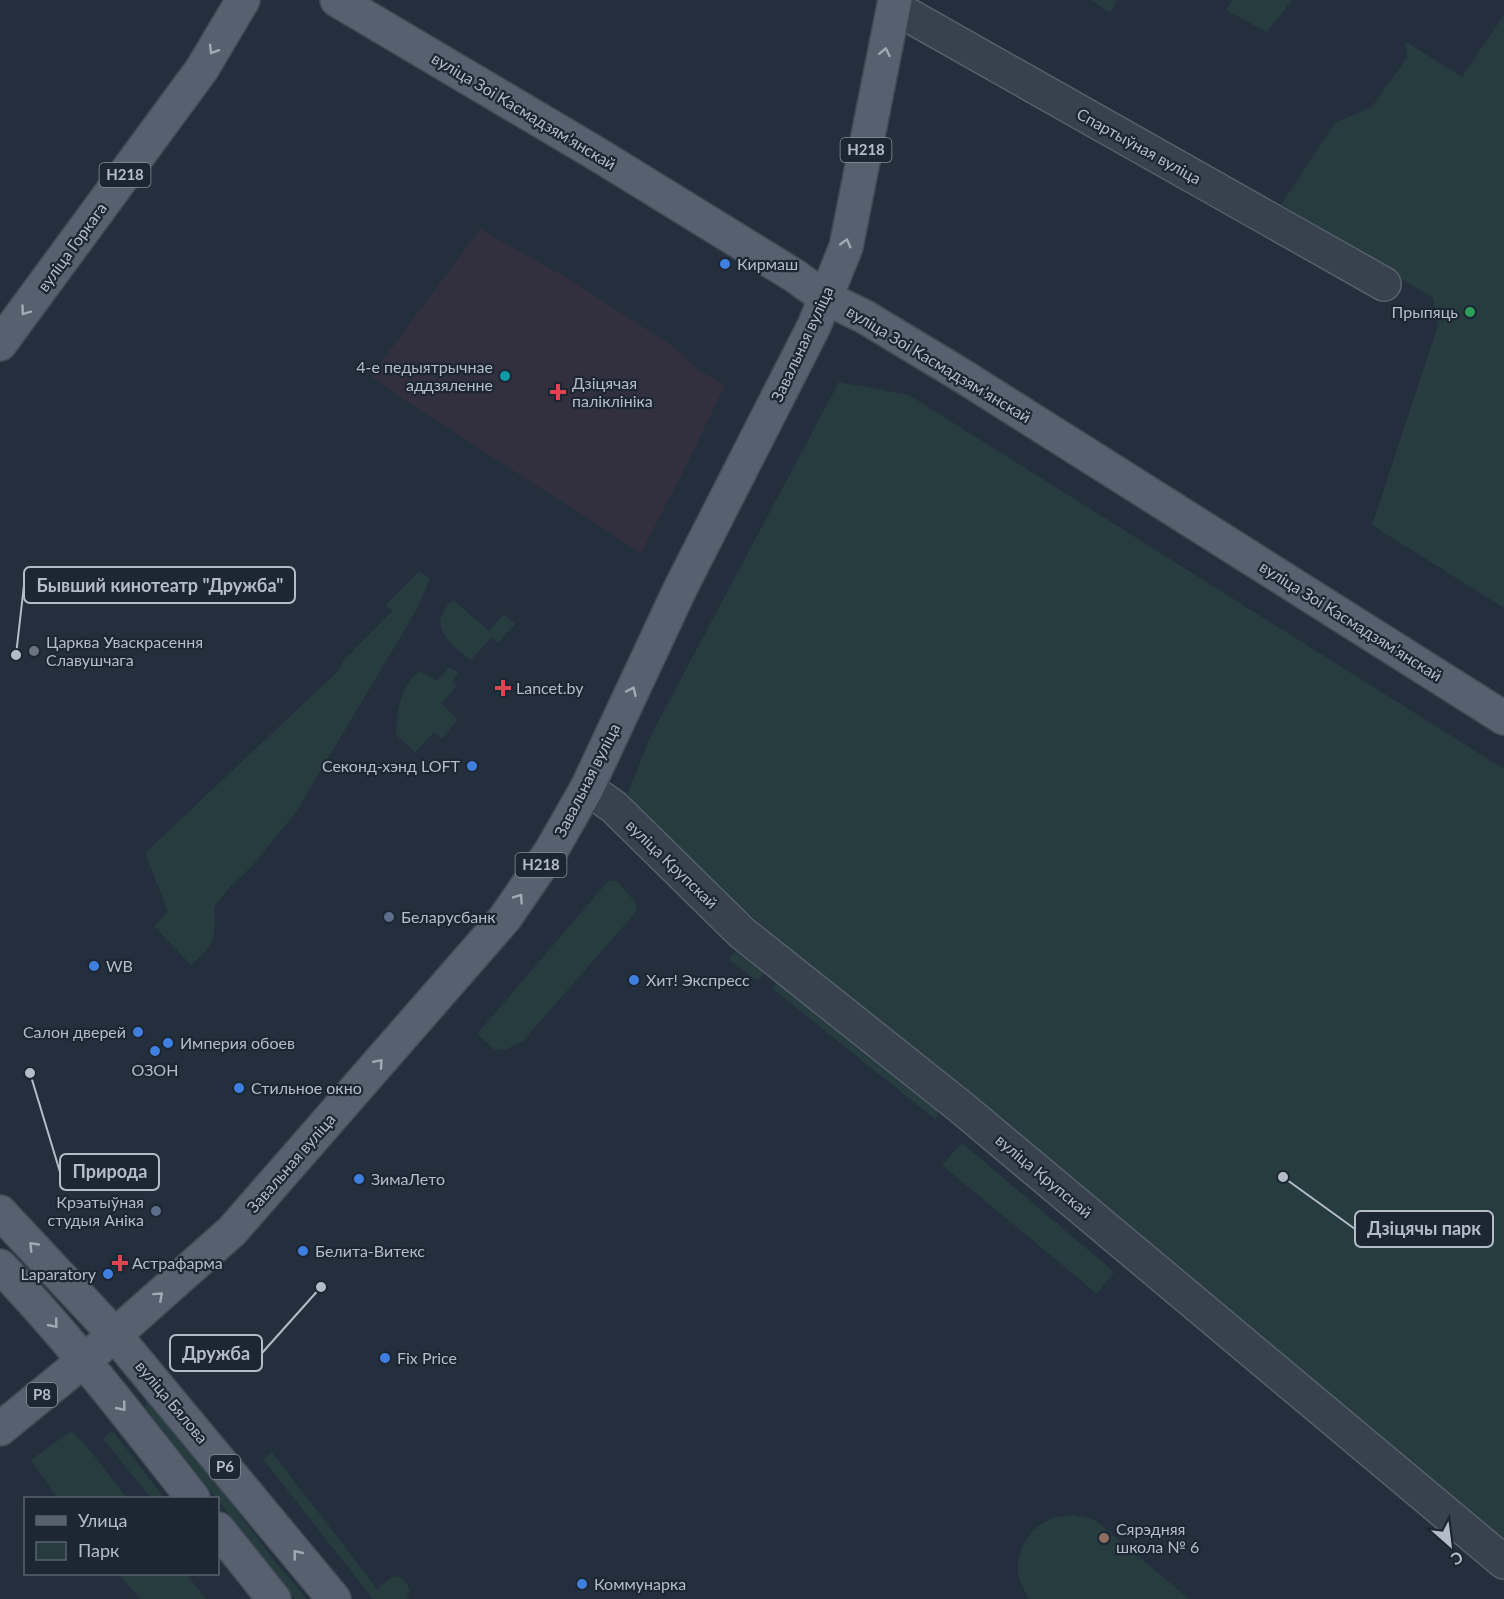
<svg xmlns="http://www.w3.org/2000/svg" width="1504" height="1599" viewBox="0 0 1504 1599" font-family="Lato,sans-serif">
	<rect width="100%" height="100%" fill="#242f3e"/>
	<path fill="#32303f" d="M480 229 572 281 675 348 698 370 725 385 688 462 641 553 403 399 371 376Z"/>
	<g fill="#263c3f">
		<path d="M1091 0H1118L1110 13Z"/>
		<path d="M1232 0H1292L1267 32 1226 10Z"/>
		<path d="M1504 15V608L1372 525 1438 326 1433 298 1281 205 1335 123 1372 107 1407 57 1405 41 1462 77Z"/>
		<path d="M839 382 909 395 1504 769V1546L622 808 651 735Z"/>
		<path d="M419 571 430 579 417 609 296 812 253 865 229 888 214 907C217 939 214 944 191 965L154 926 168 912 145 853 338 671 344 660 392 611 386 605Z"/>
		<path d="M453 600 489 631 504 614 515 624 498 643 492 637 471 660C450 643 425 626 453 600Z"/>
		<path d="M449 667 459 673 452 681 457 686 441 703 458 720 441 739 434 732 415 752 396 735C398 711 399 686 420 671L437 681Z"/>
		<path d="M608 881H617L636 903V912L523 1041 507 1049 495 1050 477 1034Z"/>
		<path d="M744 950 770 965 761 978 756 980 728 958 736 951Z"/>
		<path d="M782 977 933 1103 938 1113 936 1120 772 988Z"/>
		<path d="M962 1143 1114 1272 1097 1294 942 1165Z"/>
		<path d="M153 1399 274 1560 307 1599H295L145 1407 147 1400Z"/>
		<path d="M71 1431 87 1447 127 1498H57L31 1460Z"/>
		<path d="M111 1432H114L164 1498H151L104 1440 107 1434Z"/>
		<path d="M272 1452 377 1589 392 1577 399 1576 406 1582 410 1590 407 1599H373L263 1459Z"/>
		<path d="M1073 1515 1095 1520 1189 1599H1029C1024 1590 1020 1583 1018 1573 1015 1550 1032 1524 1054 1518 1060 1516 1067 1516 1073 1515Z"/>
		<path d="M119 1574H186L206 1599H140Z"/>
	</g>
	<g fill="none" stroke-linecap="round" stroke-linejoin="round">
		<defs>
			<g id="minor">
				<path d="M894 7 1384 284"/>
				<path d="M587 788 614 807 741 932 962 1108 1504 1562"/>
			</g>
			<g id="major">
				<path d="M337 0 597 154 795 276 824 297 865 317 961 375 1504 718"/>
				<path d="M0 344 202 69 243 0"/>
				<path d="M0 1212 115 1335 334 1599"/>
				<path d="M0 1266C70 1339 131 1419 193 1498"/>
				<path d="M0 1429 115 1335 232 1231 505 918 551 851 587 788 681 587 814 326 846 247 895 0"/>
				<path d="M218 1529 274 1599"/>
			</g>
		</defs>
		<use href="#minor" stroke="#565f6c" stroke-width="36"/>
		<use href="#major" stroke="#414a57" stroke-width="36"/>
		<use href="#minor" stroke="#38414e" stroke-width="33"/>
		<use href="#major" stroke="#56606e" stroke-width="33"/>
	</g>
	<defs><path id="oneway-chevron" d="M-2-3.5L2.5 0L-2 3.5" fill="none" stroke-width="1.6" stroke-linecap="round" stroke-linejoin="round" transform="scale(1.5)"/></defs>
	<g stroke="#a1aab7">
		<use href="#oneway-chevron" transform="translate(213 50) rotate(121)"/>
		<use href="#oneway-chevron" transform="translate(885 52) rotate(-79)"/>
		<use href="#oneway-chevron" transform="translate(846 243) rotate(-75)"/>
		<use href="#oneway-chevron" transform="translate(25 311) rotate(126)"/>
		<use href="#oneway-chevron" transform="translate(632 691) rotate(-65)"/>
		<use href="#oneway-chevron" transform="translate(519 898) rotate(-55)"/>
		<use href="#oneway-chevron" transform="translate(379 1063) rotate(-49)"/>
		<use href="#oneway-chevron" transform="translate(33 1246) rotate(-134)"/>
		<use href="#oneway-chevron" transform="translate(159 1296) rotate(-42)"/>
		<use href="#oneway-chevron" transform="translate(54 1324) rotate(51)"/>
		<use href="#oneway-chevron" transform="translate(122 1407) rotate(51)"/>
		<use href="#oneway-chevron" transform="translate(297 1554) rotate(-129)"/>
	</g>
	<g fill="#3f7fe0" stroke="#1d2633" stroke-width="2">
		<circle cx="725" cy="264" r="6"/>
		<circle cx="472" cy="766" r="6"/>
		<circle cx="94" cy="966" r="6"/>
		<circle cx="634" cy="980" r="6"/>
		<circle cx="138" cy="1032" r="6"/>
		<circle cx="168" cy="1043" r="6"/>
		<circle cx="155" cy="1051" r="6"/>
		<circle cx="239" cy="1088" r="6"/>
		<circle cx="359" cy="1179" r="6"/>
		<circle cx="303" cy="1251" r="6"/>
		<circle cx="108" cy="1274" r="6"/>
		<circle cx="385" cy="1358" r="6"/>
		<circle cx="582" cy="1584" r="6"/>
	</g>
	<circle fill="#2e9e5b" stroke="#1d2633" stroke-width="2" cx="1470" cy="312" r="6"/>
	<circle fill="#0f9aa8" stroke="#1d2633" stroke-width="2" cx="505" cy="376" r="6"/>
	<g fill="#e0444e" stroke="#1d2633" stroke-width="2">
		<path d="M555 383h6v6h6v6h-6v6h-6v-6h-6v-6h6z"/>
		<path d="M500 679h6v6h6v6h-6v6h-6v-6h-6v-6h6z"/>
		<path d="M117 1254h6v6h6v6h-6v6h-6v-6h-6v-6h6z"/>
	</g>
	<circle fill="#6b7280" stroke="#1d2633" stroke-width="2" cx="34" cy="651" r="6"/>
	<g fill="#5c6f8a" stroke="#1d2633" stroke-width="2">
		<circle cx="389" cy="917" r="6"/>
		<circle cx="156" cy="1211" r="6"/>
	</g>
	<circle fill="#8d6e63" stroke="#1d2633" stroke-width="2" cx="1104" cy="1538" r="6"/>
	<g text-anchor="middle" stroke-width="4.5" stroke-linejoin="round" paint-order="stroke">
		<g fill="#1d2633" stroke="#878f9c" stroke-width="1.5">
			<rect x="840.5" y="138" width="51" height="24" rx="4.5"/>
			<rect x="99.5" y="163" width="51" height="24" rx="4.5"/>
			<rect x="515.5" y="853" width="51" height="24" rx="4.5"/>
			<rect x="27" y="1383" width="30" height="24" rx="4.5"/>
			<rect x="210" y="1455" width="30" height="24" rx="4.5"/>
		</g>
		<g font-size="15" font-weight="bold" fill="#b4bcc9">
			<text x="866" y="155">Н218</text>
			<text x="125" y="180">Н218</text>
			<text x="541" y="870">Н218</text>
			<text x="42" y="1400">Р8</text>
			<text x="225" y="1472">Р6</text>
		</g>
		<g font-size="16" fill="#b4bcc9" stroke="#1d2633">
			<text transform="translate(524 111) rotate(31)" y="6">вуліца Зоі Касмадзямʼянскай</text>
			<text transform="translate(1139 146) rotate(29)" y="6">Спартыўная вуліца</text>
			<text transform="translate(72 247) rotate(-54)" y="6">вуліца Горкага</text>
			<text transform="translate(802 344) rotate(-65)" y="6">Завальная вуліца</text>
			<text transform="translate(939 364) rotate(31)" y="6">вуліца Зоі Касмадзямʼянскай</text>
			<text transform="translate(1351 621) rotate(32)" y="6">вуліца Зоі Касмадзямʼянскай</text>
			<text transform="translate(587 780) rotate(-63)" y="6">Завальная вуліца</text>
			<text transform="translate(672 864) rotate(44)" y="6">вуліца Крупскай</text>
			<text transform="translate(291 1163) rotate(-49)" y="6">Завальная вуліца</text>
			<text transform="translate(1044 1176) rotate(40)" y="6">вуліца Крупскай</text>
			<text transform="translate(172 1402) rotate(50)" y="6">вуліца Бялова</text>
		</g>
		<g font-size="16" fill="#b4bcc9" stroke="#1d2633" text-anchor="start">
			<text x="737" y="270">Кирмаш</text>
			<text x="1458" y="318" text-anchor="end">Прыпяць</text>
			<text x="493" y="373" text-anchor="end">4-е педыятрычнае<tspan x="493" dy="18">аддзяленне</tspan></text>
			<text x="572" y="389">Дзіцячая<tspan x="572" dy="18">паліклініка</tspan></text>
			<text x="46" y="648">Царква Уваскрасення<tspan x="46" dy="18">Славушчага</tspan></text>
			<text x="516" y="694">Lancet.by</text>
			<text x="460" y="772" text-anchor="end">Секонд-хэнд LOFT</text>
			<text x="401" y="923">Беларусбанк</text>
			<text x="106" y="972">WB</text>
			<text x="646" y="986">Хит! Экспресс</text>
			<text x="126" y="1038" text-anchor="end">Салон дверей</text>
			<text x="180" y="1049">Империя обоев</text>
			<text x="155" y="1076" text-anchor="middle">ОЗОН</text>
			<text x="251" y="1094">Стильное окно</text>
			<text x="371" y="1185">ЗимаЛето</text>
			<text x="144" y="1208" text-anchor="end">Крэатыўная<tspan x="144" dy="18">студыя Аніка</tspan></text>
			<text x="315" y="1257">Белита-Витекс</text>
			<text x="132" y="1269">Астрафарма</text>
			<text x="96" y="1280" text-anchor="end">Laparatory</text>
			<text x="397" y="1364">Fix Price</text>
			<text x="1116" y="1535">Сярэдняя<tspan x="1116" dy="18">школа № 6</tspan></text>
			<text x="594" y="1590">Коммунарка</text>
		</g>
	</g>
	<path fill="none" stroke="#b4bcc9" stroke-width="2" d="M16 655L24 585M30 1073L60 1172M1283 1177L1355 1229M321 1287L262 1353"/>
	<g fill="#b4bcc9" stroke="#1d2633" stroke-width="2">
		<circle cx="16" cy="655" r="6"/>
		<circle cx="30" cy="1073" r="6"/>
		<circle cx="1283" cy="1177" r="6"/>
		<circle cx="321" cy="1287" r="6"/>
	</g>
	<g fill="#1d2633" stroke="#b4bcc9" stroke-width="2">
		<rect x="24" y="567" width="271" height="36" rx="6"/>
		<rect x="60" y="1154" width="99" height="36" rx="6"/>
		<rect x="1355" y="1211" width="138" height="36" rx="6"/>
		<rect x="170" y="1335" width="92" height="36" rx="6"/>
	</g>
	<g font-size="18" text-anchor="middle" font-weight="bold" fill="#b4bcc9">
		<text x="160" y="592">Бывший кинотеатр "Дружба"</text>
		<text x="110" y="1178">Природа</text>
		<text x="1424" y="1235">Дзіцячы парк</text>
		<text x="216" y="1360">Дружба</text>
	</g>
	<rect x="24" y="1497" width="195" height="78" fill="#1d2633" stroke="#59626f" stroke-width="1.5"/>
	<rect x="36" y="1516" width="30" height="9" fill="#56606e" stroke="#59626f" stroke-width="1.5"/>
	<text x="78" y="1527" font-size="18" fill="#b4bcc9">Улица</text>
	<rect x="36" y="1542" width="30" height="18" fill="#263c3f" stroke="#59626f" stroke-width="1.5"/>
	<text x="78" y="1557" font-size="18" fill="#b4bcc9">Парк</text>
	<g transform="translate(1450 1545) rotate(152)" stroke="#1d2633" stroke-width="4.5" paint-order="stroke">
	<path d="M0-4.5L10 22L0 15L-10 22Z" fill="#b4bcc9"/>
	<text y="-9" font-size="16" font-weight="bold" text-anchor="middle" fill="#b4bcc9">С</text>
	</g>
</svg>
